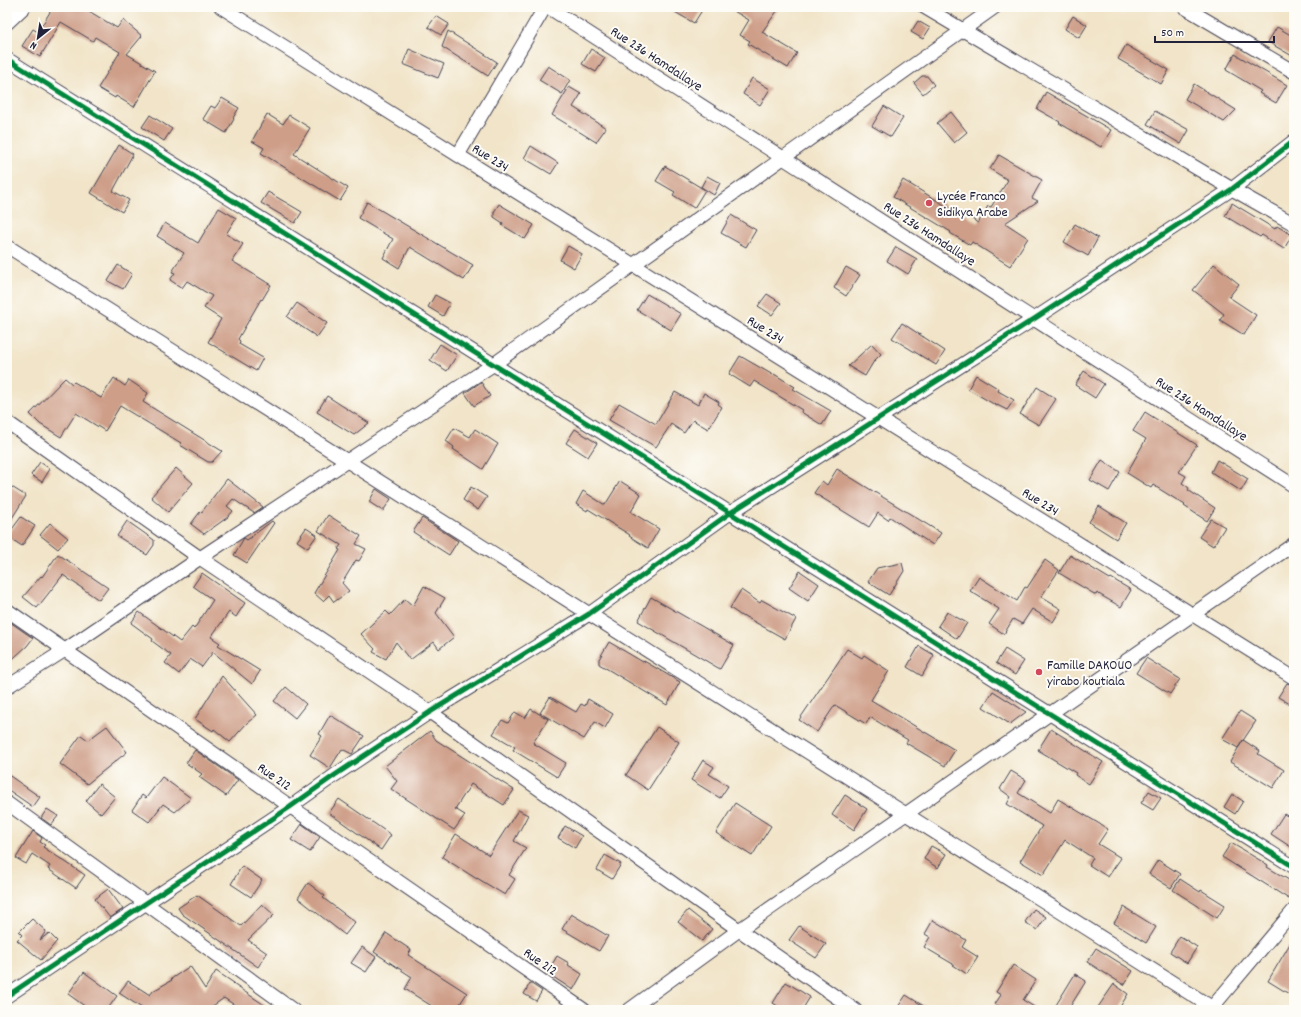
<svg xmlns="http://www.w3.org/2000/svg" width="1301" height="1017" viewBox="0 0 1301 1017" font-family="Dekko,sans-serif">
	<rect width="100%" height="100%" fill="#fdfcf7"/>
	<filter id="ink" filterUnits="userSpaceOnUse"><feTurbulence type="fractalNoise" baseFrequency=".025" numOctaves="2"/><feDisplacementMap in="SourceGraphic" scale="8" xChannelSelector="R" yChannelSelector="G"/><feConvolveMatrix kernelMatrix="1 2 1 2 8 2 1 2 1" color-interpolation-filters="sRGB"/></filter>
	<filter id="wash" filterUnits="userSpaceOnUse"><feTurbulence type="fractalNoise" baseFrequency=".012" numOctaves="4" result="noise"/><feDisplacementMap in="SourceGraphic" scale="16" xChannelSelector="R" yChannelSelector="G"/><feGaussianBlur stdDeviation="0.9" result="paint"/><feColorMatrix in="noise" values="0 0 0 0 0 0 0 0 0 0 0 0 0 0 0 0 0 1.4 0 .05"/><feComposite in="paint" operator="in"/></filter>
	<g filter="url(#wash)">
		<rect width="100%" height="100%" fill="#f1e4c8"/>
		<g id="blocks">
			<g fill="#ce9e88">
				<path d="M53 7H82L117 28 123 20 142 36 127 54 155 71 134 107 116 96 115 98 98 88 120 52 95 37 93 41 61 22 40 57 22 46 33 29 38 32Z"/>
				<path d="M666 7H704L694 23Z"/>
				<path d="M727 7H780L762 32 797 53 788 68 748 44 750 41 740 35 749 20Z"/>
				<path d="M436 16 449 24 441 35 428 27Z"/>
				<path d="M1073 16 1087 25 1079 38 1065 29Z"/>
				<path d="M918 21 930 28 923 39 911 32Z"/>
				<path d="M1277 27 1294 37V57L1268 42Z"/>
				<path d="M448 31 497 62 488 76 442 47Z"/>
				<path d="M1126 45 1169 70 1161 84 1118 59Z"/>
				<path d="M409 49 444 64 438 78 403 64Z"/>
				<path d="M591 49 605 58 596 72 582 64Z"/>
				<path d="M1235 54 1287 85 1276 103 1259 93 1261 91 1226 70Z"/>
				<path d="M548 66 570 80 562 94 539 80Z"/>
				<path d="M922 76H927L934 85 923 94 914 83Z"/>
				<path d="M752 78 770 89 760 105 743 94Z"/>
				<path d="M1194 84 1236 110 1224 122 1185 99Z"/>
				<path d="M569 87 581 94 573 107 606 128 596 142 552 115Z"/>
				<path d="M1046 92 1111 130 1101 147 1059 123 1060 122 1037 109Z"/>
				<path d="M222 98 239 108 233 118 234 119 226 133 203 119 211 106 215 108Z"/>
				<path d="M884 106 903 118 891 137 872 126Z"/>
				<path d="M1155 111 1189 130 1181 144 1147 124Z"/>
				<path d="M951 112 967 132 954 143 937 123Z"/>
				<path d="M267 114 283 124 289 115 310 128 294 154 348 188 340 201 261 153 264 148 252 141Z"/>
				<path d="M150 115 172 129 164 141 142 127Z"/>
				<path d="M119 145 133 154 113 191 129 200 122 212 91 193Z"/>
				<path d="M531 146 558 163 551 174 524 158Z"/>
				<path d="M999 155 1042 180 1032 198 1038 201 1005 223 1028 238 1010 266 972 242 970 245 950 233 951 232 893 197 903 180 961 215 963 213 978 223 988 206 991 207 1008 180 990 169Z"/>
				<path d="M665 166 705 190 694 208 673 195 675 192 656 181Z"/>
				<path d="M707 176 720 183 714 195 701 187Z"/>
				<path d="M268 192 302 212 295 223 261 203Z"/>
				<path d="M367 202 473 265 464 280 410 247 399 268 383 258 393 239 358 218Z"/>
				<path d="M1232 203 1275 229 1277 226 1292 235 1284 249 1262 235 1260 237 1225 216Z"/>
				<path d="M499 204 534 225 525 239 502 225 503 223 494 217V212Z"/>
				<path d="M219 208 236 218 226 234 243 244 232 261 271 285 262 300 261 299 238 339 240 341 239 344 263 358 256 371 208 342 221 319 204 308 212 296 187 281 182 288 170 280 175 273 172 272 184 253 157 236 165 223 198 243Z"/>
				<path d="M731 215 756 230 746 247 721 233Z"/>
				<path d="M1075 224 1098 238 1088 256 1064 242Z"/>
				<path d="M568 246 582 254 574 268 560 260Z"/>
				<path d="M896 247 917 259 908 274 887 261Z"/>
				<path d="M1214 264 1239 284 1229 297 1256 315 1244 335 1220 320 1224 314 1193 290Z"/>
				<path d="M118 265 132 274 123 289 108 281Z"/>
				<path d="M846 267 860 275 846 296 834 288Z"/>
				<path d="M647 294 681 314 671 330 637 310Z"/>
				<path d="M767 294 781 303 772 315 758 306Z"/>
				<path d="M435 295 450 303 443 316 428 307Z"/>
				<path d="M297 303 327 323 317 337 287 317Z"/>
				<path d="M902 323 945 351 936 365 892 338Z"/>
				<path d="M440 344 457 355 447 371 430 360Z"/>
				<path d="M872 344 881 354 874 361 865 376 848 366Z"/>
				<path d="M740 356 773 375 774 374 795 387 793 389 831 411 822 425 801 412 802 410 754 381 750 387 729 374Z"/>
				<path d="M1084 371 1104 384 1095 398 1075 385Z"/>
				<path d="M976 375 999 389 998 391 1014 400 1007 410 997 405V406L968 389Z"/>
				<path d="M65 378 72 384 74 382 101 398 114 378 125 386 129 380 148 393 143 402 222 451 212 462H208L180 445 181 443 120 406 105 431 76 413 61 437 40 424 30 414Z"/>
				<path d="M481 382 490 396 474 406 465 393Z"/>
				<path d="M1037 387 1056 399 1039 425 1020 414Z"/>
				<path d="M675 392 698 405 704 393 719 402 718 404 722 407 708 429 693 420 684 433 671 424 656 447 609 420 619 403 656 424Z"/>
				<path d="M327 396 369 423 354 435 317 412Z"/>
				<path d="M1145 412 1197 445 1179 472 1186 476 1182 483 1189 488 1188 490 1215 508 1207 521 1184 506 1185 505 1153 485 1151 488 1127 473 1146 439 1133 431Z"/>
				<path d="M454 428 470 437 475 429 498 444 483 469 453 449 454 447 446 441Z"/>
				<path d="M575 429 597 443 588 457 566 443Z"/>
				<path d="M1102 460 1120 472 1109 491 1090 480Z"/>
				<path d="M1217 460 1248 479 1241 491 1211 472Z"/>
				<path d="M40 462 50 469 42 482 31 475Z"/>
				<path d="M176 468 193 483 168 512 151 497Z"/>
				<path d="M837 469 941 533 933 545 890 517 888 520 878 513 869 527 814 493 822 481 827 485Z"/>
				<path d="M227 479 263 507 254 513 233 499 227 506 233 511 228 517 204 534 191 524 200 512 201 513Z"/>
				<path d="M620 481 641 494 631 512 659 529 648 548 629 536 630 535 588 509 587 511 576 504 583 491 605 505Z"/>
				<path d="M7 484 26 496 7 526Z"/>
				<path d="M471 487 487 497 478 510 463 500Z"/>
				<path d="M376 489 391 499 383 511 369 502Z"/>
				<path d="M1099 506 1126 523 1116 539 1089 522Z"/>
				<path d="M328 515 361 536 356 544 366 549 359 561 356 560 342 583 349 591 334 602 329 595 323 601 314 593 340 550 338 549 341 545 318 531Z"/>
				<path d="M21 517 35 526 22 546 7 536Z"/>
				<path d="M422 518 458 541 449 555 413 532Z"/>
				<path d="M1211 519 1225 527 1213 546 1199 537Z"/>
				<path d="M127 521 154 540V545L147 555 117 536Z"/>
				<path d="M272 521 274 523 247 563 234 555 244 538 247 540Z"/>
				<path d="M50 523 68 538 58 549 40 535Z"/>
				<path d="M306 528 317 535 308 548 297 541Z"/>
				<path d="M58 554 108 588 99 600 63 575 37 608 23 597 41 576 42 577Z"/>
				<path d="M1070 555 1110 579 1111 578 1131 590 1121 607 1097 593 1096 595 1059 573Z"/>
				<path d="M1045 560 1059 570 1041 597 1061 609 1053 622 1032 609 1022 624 1013 619 1004 634 989 624 999 609 970 591 979 577 1017 601 1025 587 1027 588Z"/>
				<path d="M902 563 904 571 889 595 868 582 877 568Z"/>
				<path d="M800 571 819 584 808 601 789 588Z"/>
				<path d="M202 573 245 603 236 617 229 612 211 637 220 643 218 645 260 671 252 684 213 652 202 667 190 659 179 674 165 663 171 655 152 641 153 639 131 623 139 612 180 642 192 627 194 629 213 600 193 586Z"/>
				<path d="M424 586 445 598 436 613 454 637 439 649 434 642 410 660 396 642 386 659 373 652 375 649 361 634 386 611 390 615 405 599 413 606Z"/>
				<path d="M741 590 760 603 762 600 796 619 785 639 744 616 743 617 730 608Z"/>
				<path d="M651 597 734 645 720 669 638 621Z"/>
				<path d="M947 612 967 623 957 639 938 626Z"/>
				<path d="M7 620 33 638 27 646 7 664Z"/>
				<path d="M609 642 643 662 644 661 680 682 667 705 599 664V659Z"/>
				<path d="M919 646 934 655 922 676 907 667Z"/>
				<path d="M847 649 862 658 864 655 889 671 871 700 955 750 945 766 906 743 908 740 870 717 866 724 835 705 817 732 799 720Z"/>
				<path d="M1005 649 1024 661 1015 675 996 663Z"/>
				<path d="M1146 658 1180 679 1170 694 1136 673Z"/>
				<path d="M222 676 257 715 247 723 230 742 214 729 213 731 195 719Z"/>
				<path d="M1287 683 1294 686V696L1290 704 1278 697Z"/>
				<path d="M286 687 306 704 295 718 274 701Z"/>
				<path d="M993 691 1026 712 1010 724 983 707Z"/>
				<path d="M550 697 576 712 581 704 585 706 588 699 613 714 605 728 595 722 584 739 540 713Z"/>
				<path d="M531 709 548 719 533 743 566 763 557 777 513 750 515 747 493 734 502 720 508 723 515 712 525 718Z"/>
				<path d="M1240 711 1256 721 1238 748 1222 739Z"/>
				<path d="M330 715 364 736 352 754 342 749 330 768 310 755 322 736 319 734Z"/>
				<path d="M107 726 127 752 87 784 60 764 81 735 88 740Z"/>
				<path d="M657 727 679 742 648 790 626 775Z"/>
				<path d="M1051 729 1103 762 1089 784 1075 775 1076 773 1038 750Z"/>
				<path d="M430 731 436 740 514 790 504 805 471 784 455 809 465 815 454 830 391 789 397 781 385 766Z"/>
				<path d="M1243 740 1260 751 1258 754 1284 770 1273 788 1230 762Z"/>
				<path d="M195 750 238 780 226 796 199 777 202 774 186 763Z"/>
				<path d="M703 760 714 767 709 774 728 786 720 798 691 780Z"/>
				<path d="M1011 771 1026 780 1018 793 1050 813 1058 799 1108 829 1098 844 1121 858 1108 877 1089 865 1093 858 1065 840 1043 875 1020 861 1042 826 1007 804 1011 797 1000 789Z"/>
				<path d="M7 774 40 797 33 807 7 789Z"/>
				<path d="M162 777 191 798 175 812 163 804 149 822 132 810 142 795 146 798Z"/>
				<path d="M99 784 115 797 101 814 86 801Z"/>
				<path d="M1149 791 1161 798 1153 810 1141 803Z"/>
				<path d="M1232 794 1243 801 1235 814 1224 807Z"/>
				<path d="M845 795 867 809 854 830 832 815Z"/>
				<path d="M339 799 391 835 381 850 329 813Z"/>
				<path d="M735 803 771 826 752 856 716 833Z"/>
				<path d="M47 809 58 816 51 825 41 818Z"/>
				<path d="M518 810 528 815 514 841 526 848 509 875 515 879 505 895 477 878V879L442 857 456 834 489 855Z"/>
				<path d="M1284 814 1294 820V849L1271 834Z"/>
				<path d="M302 824 320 837 310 852 291 840Z"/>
				<path d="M565 826 582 836 575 848 558 838Z"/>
				<path d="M33 831 42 838 40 842 45 845 43 847 85 875 76 888 48 869 50 866 32 854 26 864 16 858Z"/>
				<path d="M1231 843 1268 865 1267 867 1294 883V890L1289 899 1222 857Z"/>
				<path d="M931 846 946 854 938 868 924 859Z"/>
				<path d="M605 855 621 864 612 879 597 870Z"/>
				<path d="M1158 860 1180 874 1171 888 1149 874Z"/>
				<path d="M242 866 262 880 251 897 231 884Z"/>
				<path d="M1180 879 1200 892 1201 890 1225 905 1217 918 1173 890Z"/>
				<path d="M308 883 325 896 323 898 355 922 345 935 298 898Z"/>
				<path d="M108 889 123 909 110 918 95 899Z"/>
				<path d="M197 895 241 926 262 904 274 915 248 940 267 953 258 967 182 914 178 908Z"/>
				<path d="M1124 907 1156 927 1146 943 1114 923Z"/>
				<path d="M1034 909 1046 917 1037 930 1025 922Z"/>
				<path d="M688 910 712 929 702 941 678 922Z"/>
				<path d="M571 914 608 936 599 951 562 929Z"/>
				<path d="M32 919 46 931 40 940 49 933 57 941 41 960 17 940 22 935 19 932Z"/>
				<path d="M933 920 966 940 962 947 978 957 967 974 953 965V964L924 947 930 937 925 934Z"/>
				<path d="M799 926 826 944 816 958 789 940Z"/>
				<path d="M386 933 411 950 408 955 467 993 456 1010H438L405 989 412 977 374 952Z"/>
				<path d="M1180 936 1197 947 1187 963 1170 952Z"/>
				<path d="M1294 937V997L1268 981Z"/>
				<path d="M362 947 376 957 366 972 351 963Z"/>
				<path d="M1096 948 1133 971 1124 985 1087 962Z"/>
				<path d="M557 956 569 963 568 965 582 974 573 990 547 973Z"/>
				<path d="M1013 965 1036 980 1023 1000 1039 1010H1006L995 1004 1001 995 996 992Z"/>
				<path d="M190 966 205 989 216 971 234 983 233 984 272 1010H242L224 998 207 1010H145L119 993 128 981 150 995 153 991 172 980 171 979Z"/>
				<path d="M84 972 117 996 107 1010H90L68 994Z"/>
				<path d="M1075 974 1086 981 1068 1010H1053Z"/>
				<path d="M786 982 810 997 802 1010H784L773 1003Z"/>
				<path d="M530 983 542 991 536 1001 524 994Z"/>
				<path d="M1114 984 1128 994 1118 1010H1096Z"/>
				<path d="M906 995 930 1010H896Z"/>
			</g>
		</g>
	</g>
	<g filter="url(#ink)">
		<use href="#blocks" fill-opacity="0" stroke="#413f50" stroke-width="1"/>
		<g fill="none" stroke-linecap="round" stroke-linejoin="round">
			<defs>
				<g id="minor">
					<path d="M221 7 1294 678"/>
					<path d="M548 7 1294 486"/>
					<path d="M924 7 1232 189 1294 224"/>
					<path d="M1184 7 1294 72"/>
					<path d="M7 23 24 7"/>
					<path d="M7 59 1294 867"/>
					<path d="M458 155 545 7"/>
					<path d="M7 246 1216 1010"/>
					<path d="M7 422 200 558 430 712 739 930 855 1010"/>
					<path d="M7 610 584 1010"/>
					<path d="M7 687 65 650 200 558 494 364 995 7"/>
					<path d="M7 803 293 1010"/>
					<path d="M7 996 290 807 335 775 430 712 589 614 730 513 1034 319 1232 189 1294 141"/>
					<path d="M629 1010 739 930 1294 544"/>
					<path d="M1210 1010 1294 910"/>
				</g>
			</defs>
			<use href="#minor" stroke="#413f50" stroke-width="15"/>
			<use href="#minor" stroke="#fff" stroke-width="13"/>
			<defs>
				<g id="cycleway">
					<path d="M7 59 1294 867"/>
					<path d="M7 996 290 807 335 775 430 712 589 614 730 513 1034 319 1232 189 1294 141"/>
				</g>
			</defs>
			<use href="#cycleway" stroke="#fdfcf7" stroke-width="8"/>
			<use href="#cycleway" stroke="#00873e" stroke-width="5"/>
		</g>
	</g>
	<g fill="#d1495b" stroke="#fdfcf7" stroke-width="1.5">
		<circle cx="929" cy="203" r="4"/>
		<circle cx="1039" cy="672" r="4"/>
	</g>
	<g text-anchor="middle" stroke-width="4" stroke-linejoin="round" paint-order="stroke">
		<g font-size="14" fill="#22223b" stroke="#fdfcf7">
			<text transform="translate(657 58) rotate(33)" y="5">Rue 236 Hamdallaye</text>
			<text transform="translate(491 157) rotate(32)" y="5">Rue 234</text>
			<text transform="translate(930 233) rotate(33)" y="5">Rue 236 Hamdallaye</text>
			<text transform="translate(766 329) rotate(32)" y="5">Rue 234</text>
			<text transform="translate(1202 408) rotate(33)" y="5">Rue 236 Hamdallaye</text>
			<text transform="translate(1041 501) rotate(32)" y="5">Rue 234</text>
			<text transform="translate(275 776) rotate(35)" y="5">Rue 212</text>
			<text transform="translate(541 961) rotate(35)" y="5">Rue 212</text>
		</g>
		<g font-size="14" fill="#22223b" stroke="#fdfcf7" text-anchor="start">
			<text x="937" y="200">Lycée Franco<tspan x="937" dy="16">Sidikya Arabe</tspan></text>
			<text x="1047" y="669">Famille DAKOUO<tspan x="1047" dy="16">yirabo koutiala</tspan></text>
		</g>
	</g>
	<rect width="1301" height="1017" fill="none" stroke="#fdfcf7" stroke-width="24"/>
	<g transform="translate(38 38) rotate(210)" stroke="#fdfcf7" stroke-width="3" paint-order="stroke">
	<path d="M0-3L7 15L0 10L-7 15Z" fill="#22223b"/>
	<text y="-6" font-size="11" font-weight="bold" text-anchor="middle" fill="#22223b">N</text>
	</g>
	<path d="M1155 36v6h119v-6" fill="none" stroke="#22223b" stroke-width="2"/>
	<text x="1161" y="36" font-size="12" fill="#22223b" stroke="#fdfcf7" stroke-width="3" paint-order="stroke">50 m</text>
</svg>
